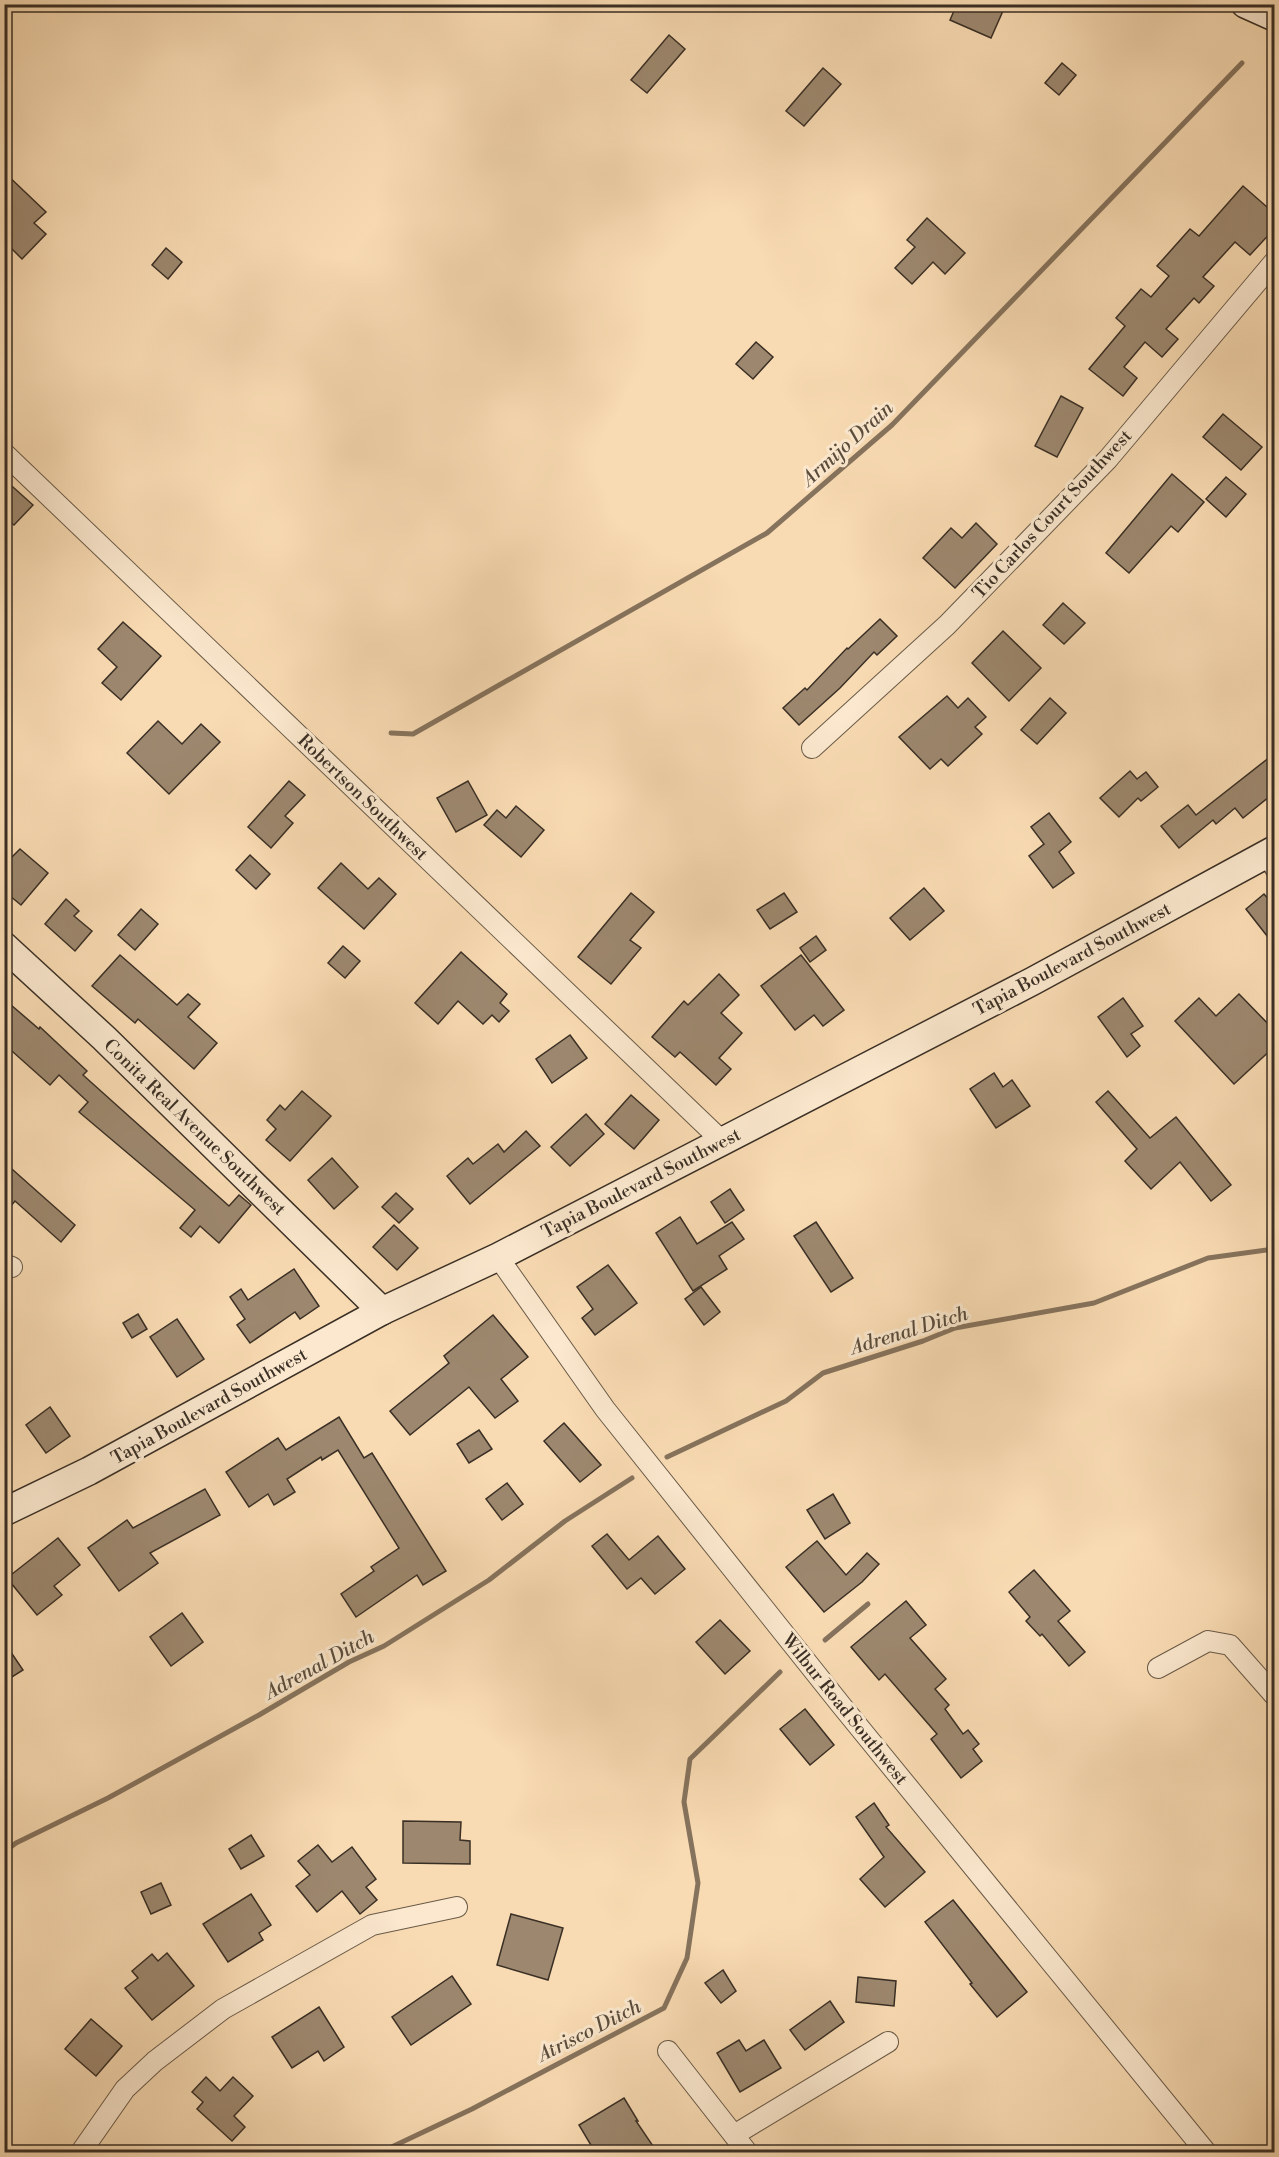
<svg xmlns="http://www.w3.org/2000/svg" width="1279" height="2157" viewBox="0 0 1279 2157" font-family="'Libre Bodoni',serif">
	<rect width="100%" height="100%" fill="#f9dbb3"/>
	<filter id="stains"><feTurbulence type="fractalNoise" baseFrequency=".00333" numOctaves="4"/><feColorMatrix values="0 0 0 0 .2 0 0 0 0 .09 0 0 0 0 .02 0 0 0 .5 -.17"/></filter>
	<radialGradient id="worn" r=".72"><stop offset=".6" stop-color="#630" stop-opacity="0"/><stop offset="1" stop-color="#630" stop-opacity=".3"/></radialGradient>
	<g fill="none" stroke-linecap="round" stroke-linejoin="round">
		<g stroke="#86735d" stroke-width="5">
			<path d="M391 733 413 734 767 533 892 425 1242 63"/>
			<path d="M667 1457 786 1401 823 1373 923 1341 955 1328 1094 1303 1208 1258 1274 1249"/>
			<path d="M825 1640 868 1604"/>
			<path d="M4 1852 16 1843 108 1798 259 1715 349 1662 384 1646 489 1580 565 1521 632 1478"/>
			<path d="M381 2152 472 2109 664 2008 687 1958 698 1883 684 1802 690 1759 780 1672"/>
		</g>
	</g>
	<g fill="#9d886f" stroke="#3a2f25" stroke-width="1.5">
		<path d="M957 4H1006L991 38 950 20Z"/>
		<path d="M669 35 685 49 647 93 631 80Z"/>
		<path d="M1062 63 1076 75 1059 95 1045 83Z"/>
		<path d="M823 68 841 84 804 126 786 111Z"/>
		<path d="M4 172 46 212 34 223 46 234 22 259 4 241Z"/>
		<path d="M1243 186 1275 214V228L1250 255 1235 242 1203 277 1214 286 1199 303 1194 298 1166 329 1178 339 1162 357 1145 342 1124 367 1137 378 1123 396 1089 369 1125 326 1116 318 1141 289 1151 297 1169 276 1157 266 1190 229 1199 236Z"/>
		<path d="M927 218 965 253 945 274 933 262 912 284 895 268 915 247 907 240Z"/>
		<path d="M166 248 182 262 168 279 152 265Z"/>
		<path d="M756 342 773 357 753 379 736 364Z"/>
		<path d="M1061 396 1083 408 1057 457 1035 446Z"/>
		<path d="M1223 414 1262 447 1241 470 1203 437Z"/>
		<path d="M1172 474 1204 502 1178 532 1171 526 1129 573 1106 553Z"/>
		<path d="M1226 477 1246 494 1226 517 1206 499Z"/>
		<path d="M4 479 33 505 14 525 4 517Z"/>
		<path d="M976 523 997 544 955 588 923 558 951 528 962 538Z"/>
		<path d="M1063 603 1085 623 1064 644 1043 625Z"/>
		<path d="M880 619 897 636 877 655 874 652 840 688 799 725 783 708 805 688 807 690 847 648 848 649Z"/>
		<path d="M123 622 161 656 121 700 102 683 117 667 98 649Z"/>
		<path d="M1003 631 1041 668 1009 701 972 663Z"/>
		<path d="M947 696 958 708 968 698 986 717 975 727 982 734 948 766 941 759 930 769 899 737Z"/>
		<path d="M1050 698 1066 713 1037 744 1021 730Z"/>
		<path d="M158 721 182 744 201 724 220 742 169 794 127 753Z"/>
		<path d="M1275 753V792L1243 818 1235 808 1216 824 1213 820 1179 848 1161 826 1188 805 1196 815Z"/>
		<path d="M1130 771 1137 779 1146 772 1158 787 1141 801 1138 798 1119 817 1100 798Z"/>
		<path d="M289 781 305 795 285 816 293 823 271 848 248 827Z"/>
		<path d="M468 781 487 815 456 832 437 798Z"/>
		<path d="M516 806 544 830 521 857 484 825 497 810 506 818Z"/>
		<path d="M1049 813 1071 842 1059 852 1074 873 1053 888 1029 856 1044 844 1031 827Z"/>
		<path d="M20 849 48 873 21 905 4 891V851L12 857Z"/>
		<path d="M250 855 270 874 256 889 236 870Z"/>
		<path d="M341 863 368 889 379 878 396 894 364 929 318 888Z"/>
		<path d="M924 888 944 911 910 940 890 918Z"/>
		<path d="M631 893 654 912 630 940 641 948 611 984 578 957Z"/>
		<path d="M784 893 797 912 770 929 757 910Z"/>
		<path d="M1264 894 1275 907V946L1246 909Z"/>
		<path d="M66 899 79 911 74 916 92 931 75 951 45 924Z"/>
		<path d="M141 909 158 924 135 950 118 935Z"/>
		<path d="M816 936 826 950 810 962 800 948Z"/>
		<path d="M343 946 360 961 345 978 328 963Z"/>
		<path d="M461 952 507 994 500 1003 509 1011 499 1022 492 1015 483 1024 458 1001 438 1024 415 1003Z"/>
		<path d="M120 955 177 1005 188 994 200 1004 188 1017 217 1043 194 1069 138 1019 135 1023 92 986Z"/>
		<path d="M801 955 844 1010 823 1026 814 1015 795 1030 761 986Z"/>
		<path d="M719 974 739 995 721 1013 742 1033 719 1058 731 1069 716 1085 680 1052 675 1057 652 1037 684 1001 688 1005Z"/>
		<path d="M1239 994 1275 1031V1046L1234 1084 1175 1021 1199 998 1216 1016Z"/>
		<path d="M1123 998 1143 1026 1131 1034 1140 1046 1127 1057 1098 1017Z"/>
		<path d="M4 999 39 1029 40 1027 87 1071 83 1075 229 1206 239 1195 251 1205 219 1243 200 1226 191 1237 180 1228 195 1210 79 1112 88 1102 59 1075 50 1085 4 1044Z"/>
		<path d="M570 1035 587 1058 552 1083 536 1059Z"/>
		<path d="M994 1073 1003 1087 1012 1080 1030 1106 996 1128 970 1089Z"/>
		<path d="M302 1091 331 1116 290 1161 266 1140 276 1129 267 1120 280 1105 285 1110Z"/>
		<path d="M1108 1091 1150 1138 1176 1117 1231 1185 1211 1201 1180 1162 1151 1189 1125 1161 1137 1149 1096 1102Z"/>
		<path d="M631 1095 659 1120 634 1149 605 1124Z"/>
		<path d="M586 1114 604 1134 570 1166 551 1147Z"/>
		<path d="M526 1131 540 1146 470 1204 447 1176 468 1158 473 1164 498 1144 504 1152Z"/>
		<path d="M332 1158 358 1187 334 1209 308 1180Z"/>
		<path d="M4 1162 75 1225 61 1242 15 1201 4 1214Z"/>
		<path d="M730 1189 744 1210 725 1223 711 1202Z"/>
		<path d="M396 1193 413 1209 399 1223 382 1207Z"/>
		<path d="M680 1217 697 1244 732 1222 744 1239 719 1256 727 1269 693 1291 656 1233Z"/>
		<path d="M816 1222 853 1278 831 1292 794 1236Z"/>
		<path d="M394 1225 418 1248 397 1270 373 1247Z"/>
		<path d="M608 1265 637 1303 595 1335 582 1318 593 1309 577 1287Z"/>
		<path d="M294 1269 319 1306 300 1319 295 1312 250 1343 237 1325 245 1319 230 1297 241 1289 248 1300Z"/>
		<path d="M701 1287 720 1312 704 1325 685 1299Z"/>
		<path d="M138 1314 147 1329 132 1338 123 1323Z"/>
		<path d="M493 1315 528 1357 501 1379 518 1401 495 1418 469 1387 410 1435 390 1411 449 1363 444 1356Z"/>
		<path d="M177 1319 204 1359 177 1377 150 1337Z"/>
		<path d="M50 1407 70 1436 46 1453 26 1425Z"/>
		<path d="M339 1417 364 1458 372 1453 446 1571 423 1585 417 1575 356 1617 341 1594 374 1571 371 1567 399 1548 338 1450 322 1460 321 1457 287 1479 295 1492 274 1505 268 1494 249 1507 226 1472 278 1438 286 1450Z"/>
		<path d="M564 1423 601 1465 580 1482 544 1441Z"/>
		<path d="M479 1430 492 1449 469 1463 457 1444Z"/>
		<path d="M507 1483 523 1504 502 1520 486 1499Z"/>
		<path d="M205 1489 220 1515 150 1553 158 1563 119 1591 88 1548 127 1520 133 1528Z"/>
		<path d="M833 1494 850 1523 825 1539 807 1510Z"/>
		<path d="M607 1534 629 1560 658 1536 685 1569 655 1594 641 1578 627 1589 592 1546Z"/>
		<path d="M58 1538 80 1565 54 1586 62 1595 37 1615 7 1578Z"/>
		<path d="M817 1541 846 1575 867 1553 879 1564 862 1582 824 1612 786 1567Z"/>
		<path d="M1034 1570 1070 1611 1058 1621 1085 1652 1069 1666 1042 1634 1040 1636 1026 1621 1030 1617 1009 1592Z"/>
		<path d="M906 1601 926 1625 910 1638 946 1679 935 1689 949 1705 945 1709 963 1734 968 1730 979 1744 973 1749 982 1761 961 1778 931 1739 937 1734 885 1674 879 1680 851 1647Z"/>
		<path d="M182 1613 203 1642 171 1666 150 1637Z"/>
		<path d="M720 1620 750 1651 725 1674 696 1642Z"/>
		<path d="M4 1642 23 1670 4 1682Z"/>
		<path d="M805 1709 834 1745 810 1765 780 1729Z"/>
		<path d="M874 1803 889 1825 886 1827 925 1872 885 1907 860 1879 884 1857 856 1817Z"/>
		<path d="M403 1821 461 1822 460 1840 470 1841V1864L403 1863Z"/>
		<path d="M251 1835 264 1856 241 1869 229 1849Z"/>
		<path d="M318 1845 332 1862 352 1847 376 1879 366 1887 377 1900 360 1914 342 1891 317 1912 296 1886 310 1875 298 1861Z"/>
		<path d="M161 1883 171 1905 151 1914 141 1892Z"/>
		<path d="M251 1894 271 1925 259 1933 263 1940 228 1962 203 1924Z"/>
		<path d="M953 1900 1027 1992 997 2017 970 1984 972 1983 925 1922Z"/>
		<path d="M511 1914 563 1928 548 1980 497 1965Z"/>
		<path d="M167 1953 194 1986 152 2020 125 1988 138 1978 132 1971 152 1954 158 1961Z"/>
		<path d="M723 1970 736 1991 721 2003 705 1983Z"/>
		<path d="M452 1976 471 2004 411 2045 392 2017Z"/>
		<path d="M858 1977 896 1981 894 2006 856 2002Z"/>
		<path d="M830 2001 844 2022 805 2050 790 2030Z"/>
		<path d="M319 2007 344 2047 324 2061 318 2051 292 2068 272 2037Z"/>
		<path d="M91 2019 122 2046 96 2076 65 2049Z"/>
		<path d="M739 2040 746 2051 764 2040 781 2068 740 2092 717 2053Z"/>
		<path d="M206 2077 220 2091 233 2077 253 2096 234 2116 245 2127 232 2141 197 2109 203 2102 192 2092Z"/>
		<path d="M624 2098 638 2121H636L657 2152H595L579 2125Z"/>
	</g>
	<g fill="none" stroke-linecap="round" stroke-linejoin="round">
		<defs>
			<path id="lane" d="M1263 859 1274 876"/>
			<g id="street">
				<path d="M4 453 722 1141"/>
				<path d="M812 748 947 625 1108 459 1274 262"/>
				<path d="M498 1257 605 1409 841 1705 1206 2152"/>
				<path d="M4 1264 12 1267"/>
				<path d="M1158 1668 1208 1641 1230 1645 1274 1695"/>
				<path d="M668 2051 747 2152"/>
				<path d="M734 2135 888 2042"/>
				<path d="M81 2152 125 2089 155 2061 223 2009 372 1925 457 1907"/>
			</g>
			<g id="secondary">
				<path d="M1245 4 1274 17"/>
				<path d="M4 946 104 1038 382 1311"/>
				<path d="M4 1512 89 1471 382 1311 498 1257 1033 981 1274 850"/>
			</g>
		</defs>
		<use href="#lane" stroke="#6a5a48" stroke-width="12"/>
		<use href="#street" stroke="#6a5a48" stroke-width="22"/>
		<use href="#secondary" stroke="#3a2f25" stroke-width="30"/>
		<use href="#lane" stroke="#fbe8ce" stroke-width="9"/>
		<use href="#street" stroke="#fbe8ce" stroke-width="20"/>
		<use href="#secondary" stroke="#fbe8ce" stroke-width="27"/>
	</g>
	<g text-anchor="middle" stroke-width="6" stroke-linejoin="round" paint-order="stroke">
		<g font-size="18" fill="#3a2f25" stroke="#fbe8ce">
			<text transform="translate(1052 514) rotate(-47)" y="6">Tio Carlos Court Southwest</text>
			<text transform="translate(363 797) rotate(44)" y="6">Robertson Southwest</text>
			<text transform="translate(1072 959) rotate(-28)" y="6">Tapia Boulevard Southwest</text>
			<text transform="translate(195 1127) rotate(44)" y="6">Conita Real Avenue Southwest</text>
			<text transform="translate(641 1183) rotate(-27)" y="6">Tapia Boulevard Southwest</text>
			<text transform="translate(209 1406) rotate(-29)" y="6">Tapia Boulevard Southwest</text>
			<text transform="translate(845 1709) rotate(51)" y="6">Wilbur Road Southwest</text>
		</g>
		<g font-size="20" font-style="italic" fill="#5a4c3c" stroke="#fbe8ce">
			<text transform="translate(847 443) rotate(-42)" y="7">Armijo Drain</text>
			<text transform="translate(909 1330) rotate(-17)" y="7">Adrenal Ditch</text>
			<text transform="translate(319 1664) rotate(-29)" y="7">Adrenal Ditch</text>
			<text transform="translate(589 2030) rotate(-27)" y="7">Atrisco Ditch</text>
		</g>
	</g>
	<rect width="1279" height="2157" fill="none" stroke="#f9dbb3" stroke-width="24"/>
	<rect x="6" y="6" width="1267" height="2145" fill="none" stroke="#3a2f25" stroke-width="3"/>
	<rect x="12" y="12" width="1255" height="2133" fill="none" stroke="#3a2f25" stroke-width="1.5"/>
	<rect width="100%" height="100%" filter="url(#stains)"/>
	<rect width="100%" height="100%" fill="url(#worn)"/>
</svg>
